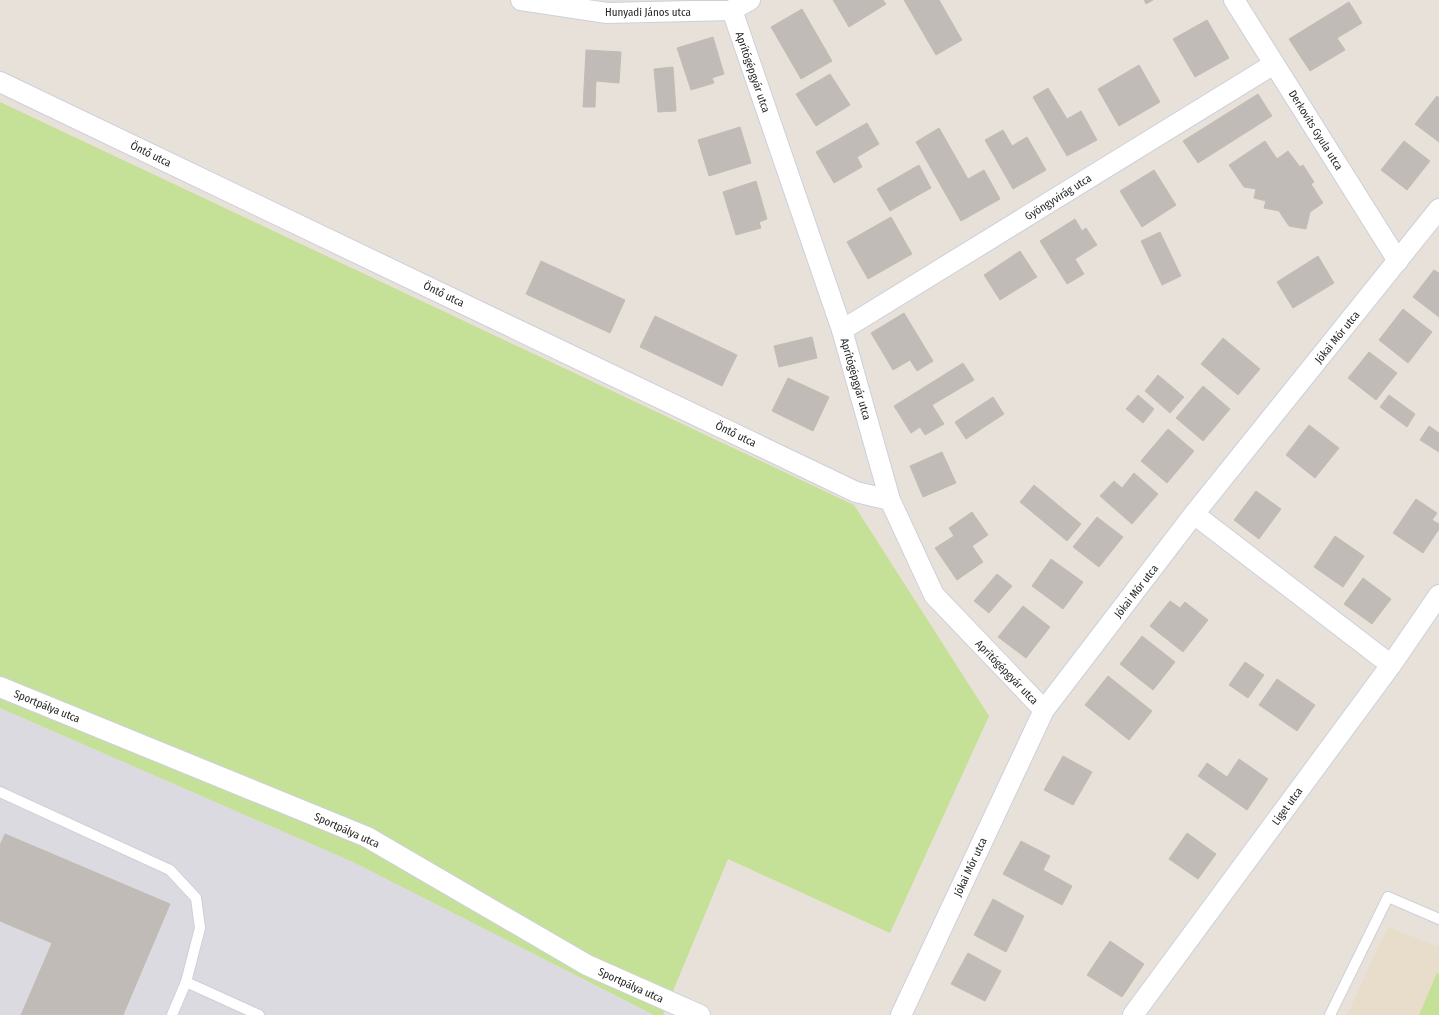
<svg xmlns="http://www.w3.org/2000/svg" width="1439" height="1015" viewBox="0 0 1439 1015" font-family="'Fira Sans Condensed',sans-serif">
	<rect width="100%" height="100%" fill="#e8e1d9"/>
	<path fill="#dbdae1" d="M0 708 353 862 654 1015H0Z"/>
	<path fill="#e8ddca" d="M1388 927 1439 947V1015H1347Z"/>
	<g fill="#c5e097">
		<path d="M0 102 854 505 989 716 890 933 728 859 663 1015H654L353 862 0 708Z"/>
		<path d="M1437 973 1439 974V1015H1419Z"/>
	</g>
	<g fill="#c0bbb6" stroke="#c3bcb4">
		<path d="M833 0H883L886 4 849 27Z"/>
		<path d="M904 0H939L962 40 936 55Z"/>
		<path d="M1144 0H1153L1146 4Z"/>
		<path d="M1349 2 1362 23 1337 38 1345 50 1310 71 1289 39Z"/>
		<path d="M802 9 832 61 801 79 771 27Z"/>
		<path d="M1207 20 1229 58 1195 77 1173 39Z"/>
		<path d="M713 37 724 74 712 78 714 83 691 90 677 48Z"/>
		<path d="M586 50 621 52 619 83 596 81 595 107H583Z"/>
		<path d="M1139 65 1160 102 1119 126 1098 89Z"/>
		<path d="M673 67 676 111 658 112 654 69Z"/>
		<path d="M830 74 850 105 816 126 796 94Z"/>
		<path d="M1048 88 1067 119 1081 111 1097 140 1067 156 1033 97Z"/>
		<path d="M1258 94 1272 116 1198 163 1183 141Z"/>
		<path d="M1437 96 1439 98V142L1415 124Z"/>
		<path d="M867 123 879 144 857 157 862 167 834 183 816 152Z"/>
		<path d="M740 127 751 163 709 176 698 140Z"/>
		<path d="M939 128 968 179 984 170 1000 199 961 221 916 142Z"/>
		<path d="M1003 130 1012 146 1027 137 1046 170 1013 189 985 140Z"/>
		<path d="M1265 141 1277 159 1288 151 1300 167 1303 165 1314 182 1311 184 1323 203 1310 212 1306 229 1289 226 1279 211 1264 208 1266 201 1254 198 1256 189 1244 187 1229 165Z"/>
		<path d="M1404 141 1430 161 1407 190 1381 170Z"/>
		<path d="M919 165 931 188 890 211 877 189Z"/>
		<path d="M1154 170 1176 205 1142 227 1120 191Z"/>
		<path d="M756 181 767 219 759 222 761 228 736 235 723 192Z"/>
		<path d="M891 217 912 254 868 279 847 242Z"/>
		<path d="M1075 219 1082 231 1086 228 1097 245 1075 259 1084 274 1067 284 1040 241Z"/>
		<path d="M1160 232 1181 276 1162 285 1141 241Z"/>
		<path d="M1020 251 1037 277 1000 300 984 275Z"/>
		<path d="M1318 256 1334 283 1293 308 1277 282Z"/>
		<path d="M541 261 625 300 610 333 526 294Z"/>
		<path d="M1434 270 1439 273V317L1413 297Z"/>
		<path d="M1403 309 1432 332 1408 363 1379 340Z"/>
		<path d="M904 313 933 361 917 371 910 360 893 370 871 333Z"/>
		<path d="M655 316 737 355 722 386 640 347Z"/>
		<path d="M812 337 817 358 779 367 774 346Z"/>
		<path d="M1223 338 1260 369 1238 395 1201 364Z"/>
		<path d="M1369 352 1397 373 1376 400 1348 378Z"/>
		<path d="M963 363 974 380 932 405 944 424 925 435 920 427 911 433 894 406Z"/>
		<path d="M1158 375 1184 397 1170 413 1145 391Z"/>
		<path d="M788 378 829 397 813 431 772 411Z"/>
		<path d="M1203 386 1230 409 1203 441 1176 418Z"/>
		<path d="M1138 395 1154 409 1143 423 1126 409Z"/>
		<path d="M1389 395 1415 414 1407 427 1380 407Z"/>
		<path d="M993 397 1004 414 966 439 955 422Z"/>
		<path d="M1309 425 1339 448 1315 478 1286 455Z"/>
		<path d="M1429 426 1439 433V452L1420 440Z"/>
		<path d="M1168 429 1194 451 1167 483 1141 461Z"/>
		<path d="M942 452 956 483 923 497 910 466Z"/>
		<path d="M1134 473 1158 494 1132 524 1100 496 1114 481 1122 488Z"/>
		<path d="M1034 485 1081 524 1067 541 1020 502Z"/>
		<path d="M1256 491 1281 509 1259 539 1234 520Z"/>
		<path d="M1416 499 1437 513 1432 520 1439 524V529L1423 553 1393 533Z"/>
		<path d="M972 512 988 535 972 546 983 562 957 580 935 548 954 536 949 528Z"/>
		<path d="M1097 517 1123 537 1099 567 1073 547Z"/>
		<path d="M1335 536 1364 556 1343 587 1314 567Z"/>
		<path d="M1051 559 1083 582 1063 609 1032 586Z"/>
		<path d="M997 574 1012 586 989 613 974 601Z"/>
		<path d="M1363 578 1391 599 1372 624 1344 604Z"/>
		<path d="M1170 601 1180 608 1185 602 1208 620 1183 652 1150 626Z"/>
		<path d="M1023 606 1050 627 1026 658 998 637Z"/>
		<path d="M1142 636 1175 662 1153 690 1120 664Z"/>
		<path d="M1245 662 1264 675 1248 698 1229 685Z"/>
		<path d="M1108 676 1152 711 1129 740 1085 705Z"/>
		<path d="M1277 679 1315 705 1297 731 1259 705Z"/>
		<path d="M1063 756 1092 772 1073 805 1044 790Z"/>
		<path d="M1239 759 1268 779 1247 810 1198 776 1207 763 1227 777Z"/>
		<path d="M1187 833 1216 854 1198 879 1169 859Z"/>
		<path d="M5 834 170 904 123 1015H21L52 943 0 921V845Z"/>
		<path d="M1021 841 1050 856 1043 870 1072 886 1062 905 1003 874Z"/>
		<path d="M993 899 1024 916 1006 952 974 935Z"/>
		<path d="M1110 941 1144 964 1122 997 1087 975Z"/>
		<path d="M968 953 1001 971 985 1001 951 984Z"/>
	</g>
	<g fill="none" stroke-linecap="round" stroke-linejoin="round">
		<defs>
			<g id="service">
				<path d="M0 792 170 870 196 898 200 928 186 982 172 1015"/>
				<path d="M186 982 259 1015"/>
				<path d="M1330 1015 1388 897 1439 919"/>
			</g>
			<g id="minor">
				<path d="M521 0 607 13 732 10 750 0"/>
				<path d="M1234 0 1398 261"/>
				<path d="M732 10 842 330 890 500 934 595 1044 710"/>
				<path d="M0 82 856 492 890 500"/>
				<path d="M842 330 1274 64"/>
				<path d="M1194 514 1391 665"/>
				<path d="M0 687 367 837 587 965 700 1015"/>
				<path d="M901 1015 1044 710 1194 514 1439 209"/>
				<path d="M1133 1015 1391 665 1439 595"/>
			</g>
		</defs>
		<use href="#service" stroke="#ccd0da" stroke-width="12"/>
		<use href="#minor" stroke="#ccd0da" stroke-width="22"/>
		<use href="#service" stroke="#fff" stroke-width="10"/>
		<use href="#minor" stroke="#fff" stroke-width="20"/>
	</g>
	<g text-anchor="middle" stroke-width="4" stroke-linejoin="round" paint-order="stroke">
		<g font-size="11" fill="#272727" stroke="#fff">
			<text x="648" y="16">Hunyadi János utca</text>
			<text transform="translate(753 72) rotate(71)" y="4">Aprítógépgyár utca</text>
			<text transform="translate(1316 130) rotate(58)" y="4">Derkovits Gyula utca</text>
			<text transform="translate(151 154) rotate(26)" y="4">Öntő utca</text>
			<text transform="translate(1058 197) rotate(-32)" y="4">Gyöngyvirág utca</text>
			<text transform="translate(444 294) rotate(26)" y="4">Öntő utca</text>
			<text transform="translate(1337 337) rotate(-51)" y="4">Jókai Mór utca</text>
			<text transform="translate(856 379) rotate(74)" y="4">Aprítógépgyár utca</text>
			<text transform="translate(736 434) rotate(26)" y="4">Öntő utca</text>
			<text transform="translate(1136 591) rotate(-52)" y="4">Jókai Mór utca</text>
			<text transform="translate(1007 672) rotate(46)" y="4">Aprítógépgyár utca</text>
			<text transform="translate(47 706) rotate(22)" y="4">Sportpálya utca</text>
			<text transform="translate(1287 806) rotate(-54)" y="4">Liget utca</text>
			<text transform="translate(347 830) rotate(24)" y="4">Sportpálya utca</text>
			<text transform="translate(970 867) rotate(-65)" y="4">Jókai Mór utca</text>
			<text transform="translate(631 985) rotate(24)" y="4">Sportpálya utca</text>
		</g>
	</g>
</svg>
